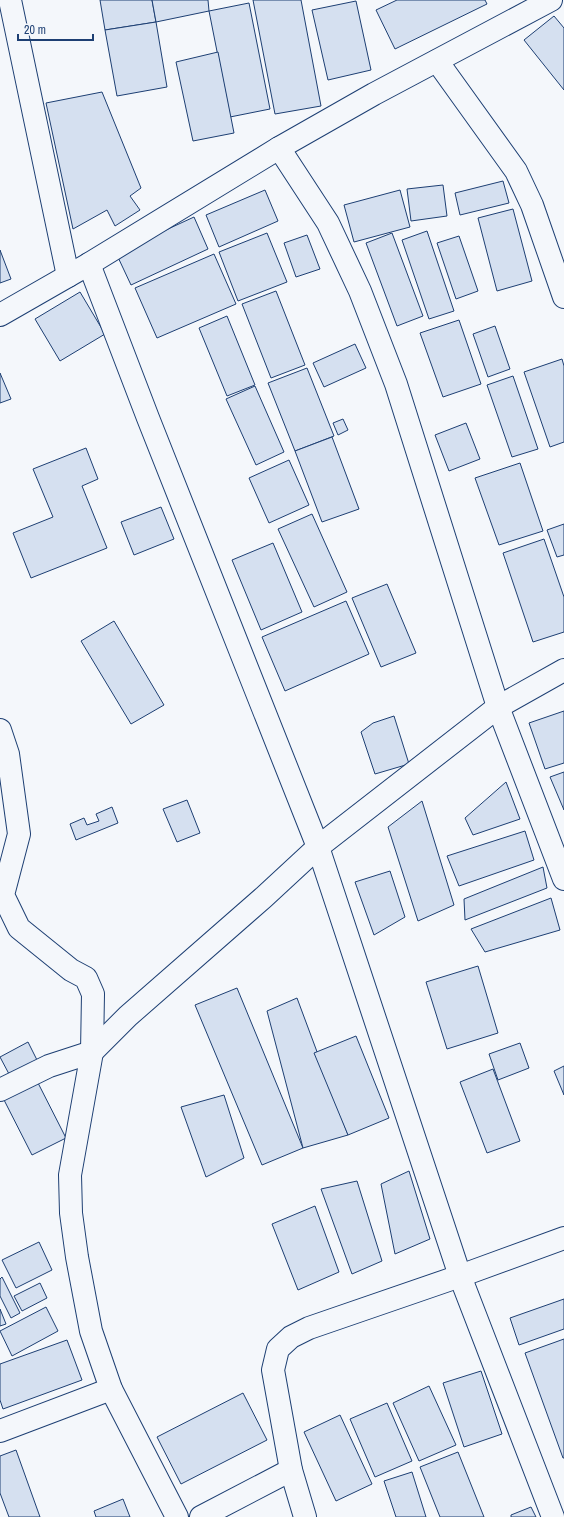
<svg xmlns="http://www.w3.org/2000/svg" width="564" height="1517" viewBox="0 0 564 1517" font-family="'Archivo Narrow',sans-serif">
	<rect width="100%" height="100%" fill="#f4f7fb"/>
	<g fill="#d5e0f0" stroke="#1d3f73">
		<path d="M100 0H152L156 22 105 30Z"/>
		<path d="M152 0H208L209 11 156 22Z"/>
		<path d="M253 0H301L321 106 275 114Z"/>
		<path d="M397 0H485L487 4 395 49 376 10Z"/>
		<path d="M356 1 371 70 328 80 312 10Z"/>
		<path d="M249 3 270 109 230 117 209 11Z"/>
		<path d="M554 16 564 28V90L524 40Z"/>
		<path d="M156 22 167 87 117 96 105 30Z"/>
		<path d="M218 52 234 133 193 141 176 62Z"/>
		<path d="M102 92 141 188 130 196 140 210 115 226 107 210 73 229 46 103Z"/>
		<path d="M503 181 509 203 460 215 455 193Z"/>
		<path d="M443 185 447 216 411 221 407 189Z"/>
		<path d="M265 190 278 221 219 247 206 215Z"/>
		<path d="M400 190 410 227 354 242 344 205Z"/>
		<path d="M513 209 532 281 497 291 478 218Z"/>
		<path d="M194 217 208 249 131 285 116 253Z"/>
		<path d="M427 231 454 311 429 319 402 240Z"/>
		<path d="M267 233 287 282 238 301 219 252Z"/>
		<path d="M392 233 423 316 397 326 366 243Z"/>
		<path d="M307 235 320 269 296 277 284 243Z"/>
		<path d="M459 236 478 291 456 299 437 243Z"/>
		<path d="M0 250 11 279 0 283Z"/>
		<path d="M214 254 236 304 157 338 135 288Z"/>
		<path d="M276 291 305 365 271 378 242 304Z"/>
		<path d="M80 292 105 334 60 361 35 319Z"/>
		<path d="M227 316 255 385 227 396 199 328Z"/>
		<path d="M459 320 481 384 443 397 420 333Z"/>
		<path d="M495 326 510 369 488 377 473 334Z"/>
		<path d="M355 344 366 368 324 387 313 363Z"/>
		<path d="M562 359 564 366V442L550 447 524 372Z"/>
		<path d="M307 368 334 436 295 451 268 383Z"/>
		<path d="M0 373 11 399 0 403Z"/>
		<path d="M513 376 538 449 512 457 487 385Z"/>
		<path d="M255 386 284 452 256 465 226 399Z"/>
		<path d="M343 419 348 430 338 435 333 423Z"/>
		<path d="M466 423 480 459 449 471 435 435Z"/>
		<path d="M332 437 359 509 322 522 295 451Z"/>
		<path d="M86 448 98 479 82 486 107 548 31 578 13 533 53 517 33 469Z"/>
		<path d="M289 460 309 505 269 523 249 478Z"/>
		<path d="M520 463 543 531 499 545 475 478Z"/>
		<path d="M161 507 174 539 134 555 121 522Z"/>
		<path d="M312 514 347 592 314 607 278 529Z"/>
		<path d="M564 524V555L557 557 547 530Z"/>
		<path d="M544 539 564 597V632L533 642 503 553Z"/>
		<path d="M273 543 302 612 261 630 232 560Z"/>
		<path d="M387 584 416 653 381 667 352 598Z"/>
		<path d="M346 601 369 654 285 691 262 637Z"/>
		<path d="M114 621 164 705 131 724 81 641Z"/>
		<path d="M564 711V763L545 769 529 723Z"/>
		<path d="M394 716 409 764 375 774 361 732 373 723Z"/>
		<path d="M564 772V810L550 777Z"/>
		<path d="M506 782 520 819 473 835 465 818Z"/>
		<path d="M187 800 200 833 177 842 163 809Z"/>
		<path d="M422 801 454 905 418 921 388 827Z"/>
		<path d="M112 807 118 823 76 840 70 824 84 818 87 825 99 821 96 814Z"/>
		<path d="M525 831 534 860 459 886 447 856Z"/>
		<path d="M543 867 547 888 465 920 464 899Z"/>
		<path d="M390 871 405 917 374 935 355 882Z"/>
		<path d="M551 898 560 930 485 952 471 929Z"/>
		<path d="M478 966 498 1033 447 1049 426 982Z"/>
		<path d="M237 988 303 1148 262 1165 195 1005Z"/>
		<path d="M297 998 348 1135 303 1148 267 1011Z"/>
		<path d="M356 1036 389 1118 348 1135 314 1053Z"/>
		<path d="M28 1042 37 1060 9 1074 0 1057Z"/>
		<path d="M520 1043 529 1068 498 1080 489 1054Z"/>
		<path d="M564 1066V1095L554 1071Z"/>
		<path d="M493 1069 520 1141 487 1153 460 1082Z"/>
		<path d="M36 1079 66 1138 32 1155 2 1096Z"/>
		<path d="M224 1095 244 1158 206 1177 181 1107Z"/>
		<path d="M409 1171 430 1239 395 1254 381 1184Z"/>
		<path d="M357 1181 382 1261 352 1274 321 1189Z"/>
		<path d="M315 1206 339 1272 298 1290 272 1224Z"/>
		<path d="M39 1242 52 1270 16 1288 2 1260Z"/>
		<path d="M2 1277 20 1313 11 1318 0 1296V1279Z"/>
		<path d="M40 1283 47 1298 22 1311 14 1296Z"/>
		<path d="M564 1299V1329L519 1345 510 1318Z"/>
		<path d="M46 1307 58 1331 12 1356 0 1331Z"/>
		<path d="M0 1309 6 1324 0 1326Z"/>
		<path d="M564 1339V1458H563L525 1353Z"/>
		<path d="M67 1340 82 1380 3 1409 0 1400V1364Z"/>
		<path d="M481 1371 502 1434 464 1447 443 1383Z"/>
		<path d="M429 1386 456 1445 419 1461 393 1403Z"/>
		<path d="M243 1393 267 1440 181 1484 157 1437Z"/>
		<path d="M387 1403 412 1461 375 1477 350 1419Z"/>
		<path d="M340 1415 372 1484 336 1501 304 1432Z"/>
		<path d="M16 1450 40 1517H9L0 1493V1456Z"/>
		<path d="M458 1452 484 1517H440L420 1467Z"/>
		<path d="M412 1472 426 1517H396L384 1481Z"/>
		<path d="M123 1499 130 1517H96L94 1511Z"/>
		<path d="M531 1507 536 1517H511V1515Z"/>
	</g>
	<g fill="none" stroke-linecap="round" stroke-linejoin="round">
		<defs>
			<g id="minor">
				<path d="M10 0 68 276"/>
				<path d="M437 61 516 171 532 205 564 297"/>
				<path d="M279 148 328 223 360 291 396 384 498 707 564 879"/>
				<path d="M89 264 148 418 318 847 460 1276 553 1517"/>
				<path d="M0 315 89 264 279 148 374 94 551 0"/>
				<path d="M0 730 8 754 19 834 3 895 19 928 71 970 86 978 93 994 92 1052 70 1175 71 1213 77 1257 91 1331 111 1389 177 1517"/>
				<path d="M0 1090 49 1066 92 1052 128 1016 264 897 318 847 498 707 564 670"/>
				<path d="M0 1431 111 1389"/>
				<path d="M201 1517 291 1470"/>
				<path d="M305 1517 291 1470 273 1370 278 1349 291 1337 309 1328 460 1276 564 1238"/>
			</g>
		</defs>
		<use href="#minor" stroke="#1d3f73" stroke-width="24"/>
		<use href="#minor" stroke="#f4f7fb" stroke-width="22"/>
	</g>
	<path d="M18 34v6h75v-6" fill="none" stroke="#1d3f73" stroke-width="2"/>
	<text x="24" y="34" font-size="12" fill="#1d3f73" stroke="#f4f7fb" stroke-width="3" paint-order="stroke">20 m</text>
</svg>
